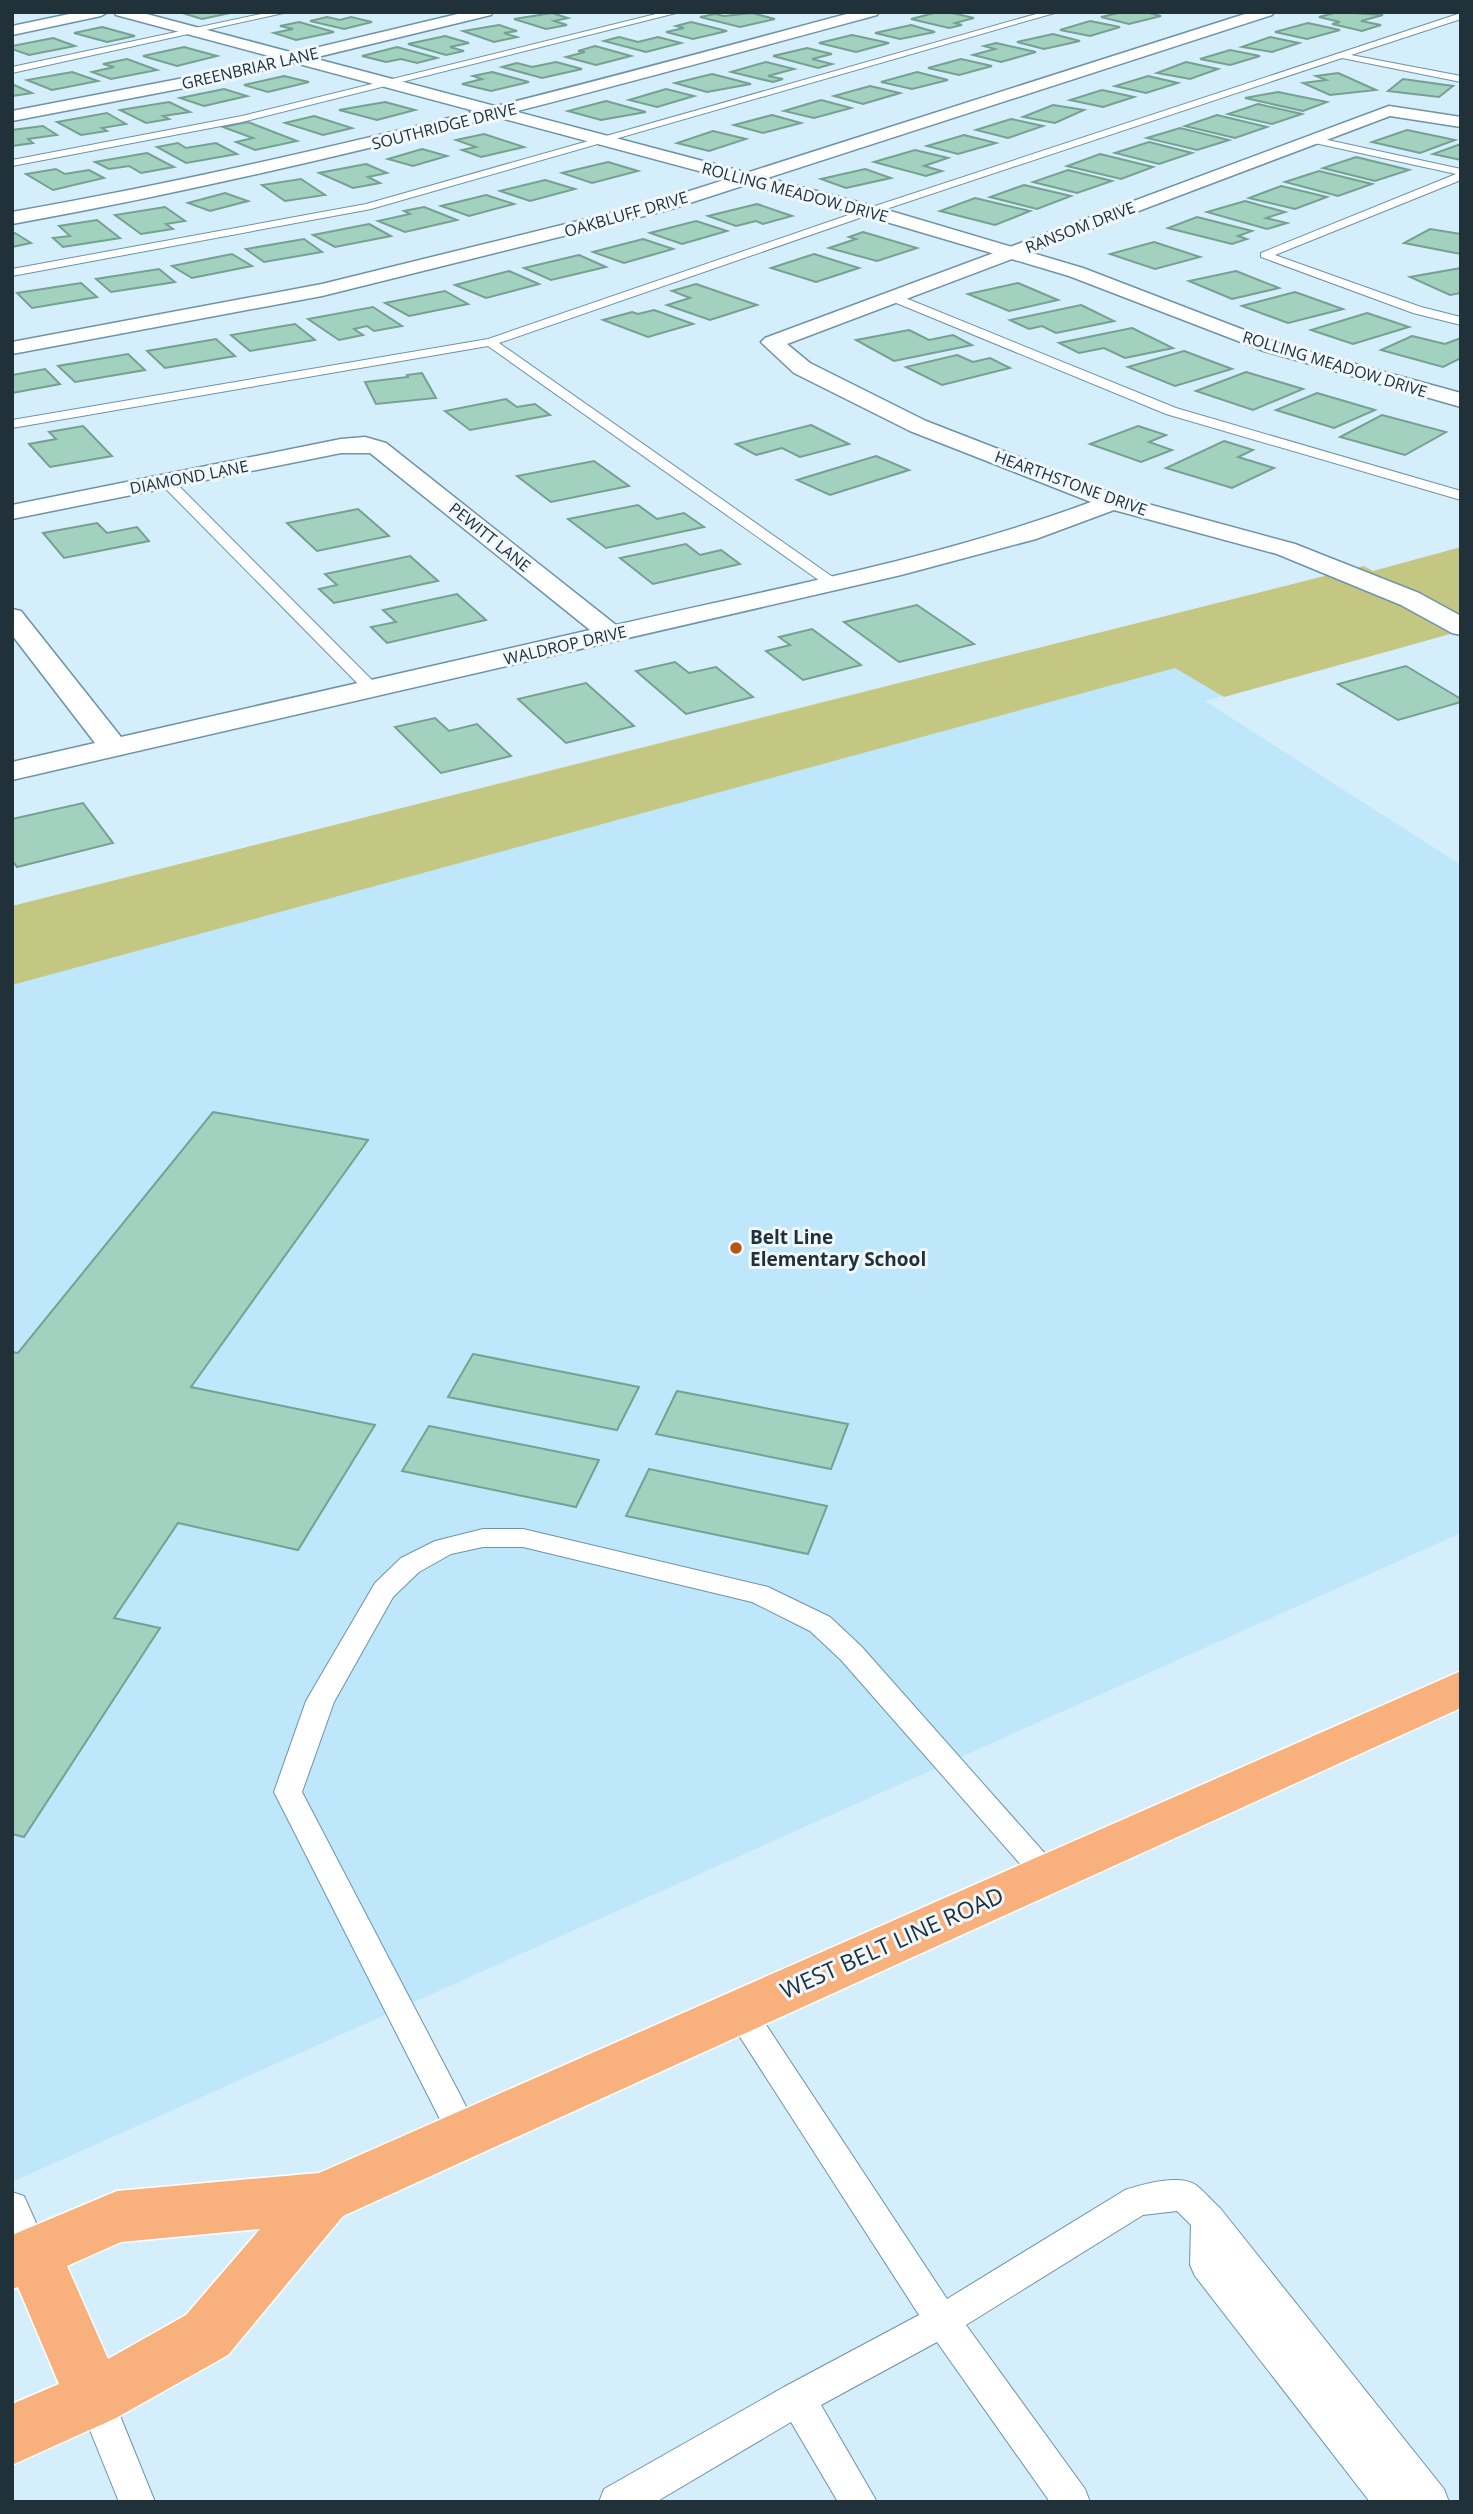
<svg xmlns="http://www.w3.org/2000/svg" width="1473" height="2514" viewBox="0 0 1473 2514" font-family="'Open Sans',sans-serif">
	<rect width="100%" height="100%" fill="#d5eefb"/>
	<path fill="#bfe7fb" d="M1344 604 1411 645 1205 701 1461 865V1533L12 2182V947Z"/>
	<path fill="#c4c782" d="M1461 547V631L1224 697 1175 668 12 985V906L1364 566 1373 571Z"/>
	<g fill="#a3d1c0" stroke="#75a191" stroke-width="2">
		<path d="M179 12H235L202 19Z"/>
		<path d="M938 12H948L974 18 955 23 962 25 949 28 911 19Z"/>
		<path d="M1123 12H1145L1161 16 1129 24 1101 17Z"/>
		<path d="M1338 12 1383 15 1361 21 1381 25 1362 31 1332 24 1340 22 1319 17Z"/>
		<path d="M552 13 568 18 554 21 567 25 546 29 514 19Z"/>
		<path d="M752 13 775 19 740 27 700 17 715 14 724 16Z"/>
		<path d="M327 17 340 20 351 17 372 22 344 29 310 21Z"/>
		<path d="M1090 21 1120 27 1090 36 1060 30Z"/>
		<path d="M299 22 334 32 296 40 274 33 293 29 280 26Z"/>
		<path d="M691 22 727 31 693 39 666 32 684 28 676 26Z"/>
		<path d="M1308 23 1340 30 1307 39 1275 32Z"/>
		<path d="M499 25 517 31 504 33 517 37 494 42 463 31Z"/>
		<path d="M911 25 935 32 900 39 875 33Z"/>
		<path d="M102 27 135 36 107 42 74 33Z"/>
		<path d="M1053 34 1080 41 1044 49 1017 42Z"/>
		<path d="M852 35 889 43 856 52 819 43Z"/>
		<path d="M445 36 469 43 450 47 464 51 446 55 408 44Z"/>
		<path d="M619 37 638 42 658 37 681 43 646 52 604 41Z"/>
		<path d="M1270 37 1299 43 1272 52 1242 47Z"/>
		<path d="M53 38 75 46 29 55 12 49V46Z"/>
		<path d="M996 43 1036 52 1001 62 973 55 995 49 984 46Z"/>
		<path d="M595 46 631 56 596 65 566 57 585 52 578 51Z"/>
		<path d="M184 47 217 56 177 66 143 56Z"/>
		<path d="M397 47 437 58 417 63 401 59 386 62 362 56Z"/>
		<path d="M807 48 832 54 812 59 832 64 818 68 773 56Z"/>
		<path d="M1230 50 1260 56 1230 65 1200 59Z"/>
		<path d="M127 59 157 70 111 79 92 72 114 67 103 64Z"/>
		<path d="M961 59 992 66 959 75 928 68Z"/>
		<path d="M556 62 582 69 542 78 502 67 517 63 532 67Z"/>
		<path d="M766 62 794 69 768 76 783 79 773 82 731 72Z"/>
		<path d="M1186 62 1218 69 1190 79 1157 73Z"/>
		<path d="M72 72 98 81 52 90 27 80Z"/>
		<path d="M492 72 529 82 491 91 462 84 482 79 473 76Z"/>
		<path d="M917 72 948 80 912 89 881 82Z"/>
		<path d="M1338 73 1376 90 1330 95 1303 83 1326 80 1316 76Z"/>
		<path d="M712 74 751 84 707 92 675 83Z"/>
		<path d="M284 76 309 82 268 92 244 85Z"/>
		<path d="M1148 76 1178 83 1146 93 1115 86Z"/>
		<path d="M1403 79 1453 86 1439 97 1388 91Z"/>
		<path d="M12 84 32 93 12 96Z"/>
		<path d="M870 86 900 93 863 104 834 96Z"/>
		<path d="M224 89 247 96 204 106 180 98Z"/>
		<path d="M666 89 694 96 657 107 629 100Z"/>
		<path d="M1102 90 1134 97 1103 107 1070 100Z"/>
		<path d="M1278 92 1327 102 1303 111 1245 98Z"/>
		<path d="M821 100 851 108 814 118 784 111Z"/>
		<path d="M606 101 646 112 601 120 568 111Z"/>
		<path d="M169 102 190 112 163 116 169 119 146 123 120 110Z"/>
		<path d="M385 102 415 110 377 120 339 110Z"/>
		<path d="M1258 104 1302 114 1272 124 1228 114Z"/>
		<path d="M1053 105 1084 110 1055 123 1023 117Z"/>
		<path d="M107 113 126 124 102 128 107 131 81 135 57 122Z"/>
		<path d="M772 115 801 123 763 133 734 125Z"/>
		<path d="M1217 115 1267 127 1235 138 1185 126Z"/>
		<path d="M314 116 352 128 323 135 285 123Z"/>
		<path d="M1011 119 1043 126 1008 138 976 130Z"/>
		<path d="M248 122 297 141 255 150 236 142 253 138 223 127Z"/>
		<path d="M43 126 57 135 28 139 33 143 12 146V130Z"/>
		<path d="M1180 128 1229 140 1197 150 1147 138Z"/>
		<path d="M1407 130 1455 140 1420 153 1372 142Z"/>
		<path d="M713 131 746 139 709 151 677 143Z"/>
		<path d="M484 134 524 147 481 157 462 150 476 147 456 140Z"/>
		<path d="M964 135 996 143 958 154 927 146Z"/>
		<path d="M1149 142 1192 153 1159 164 1115 153Z"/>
		<path d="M178 143 186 148 216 143 237 154 186 163 157 147Z"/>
		<path d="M1461 144V160L1433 154Z"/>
		<path d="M422 149 447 156 413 166 388 159Z"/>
		<path d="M915 150 948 158 924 166 942 171 926 176 874 162Z"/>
		<path d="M147 153 174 167 141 173 129 166 109 169 95 162Z"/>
		<path d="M1100 154 1153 167 1121 179 1067 166Z"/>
		<path d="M1356 157 1409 170 1375 181 1323 168Z"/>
		<path d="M608 162 638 171 592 183 562 173Z"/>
		<path d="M366 164 387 173 368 177 380 183 353 188 319 173Z"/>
		<path d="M56 169 65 174 89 170 104 178 53 190 26 174Z"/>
		<path d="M865 169 891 178 846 188 821 179Z"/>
		<path d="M1068 170 1112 181 1077 193 1033 182Z"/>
		<path d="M1319 171 1372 184 1338 196 1285 182Z"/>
		<path d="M301 179 325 195 285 201 262 185Z"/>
		<path d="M545 180 575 189 530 201 500 191Z"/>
		<path d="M1024 185 1071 196 1037 209 990 197Z"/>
		<path d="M1281 186 1327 197 1295 209 1249 198Z"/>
		<path d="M225 193 248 201 210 211 188 203Z"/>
		<path d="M486 195 514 204 469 216 441 206Z"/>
		<path d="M975 198 1030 211 995 225 940 211Z"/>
		<path d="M1245 201 1285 212 1266 218 1287 223 1267 229 1207 212Z"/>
		<path d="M757 204 792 216 763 224 756 221 736 226 708 216Z"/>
		<path d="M165 207 185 221 166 224 173 229 141 234 115 215Z"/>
		<path d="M424 207 457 220 405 232 378 221 410 214 404 211Z"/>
		<path d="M1197 217 1252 231 1238 236 1247 239 1232 244 1168 228Z"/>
		<path d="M97 220 120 238 63 247 53 238 70 236 59 226Z"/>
		<path d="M696 221 727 231 682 244 650 233Z"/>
		<path d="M369 224 391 236 335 247 313 235Z"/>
		<path d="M1430 229 1461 234V254L1404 243Z"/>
		<path d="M863 232 917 248 877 261 829 248 856 239 849 237Z"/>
		<path d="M15 233 31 243 12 247V234Z"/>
		<path d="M304 239 322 252 264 262 246 249Z"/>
		<path d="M643 239 673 249 624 263 593 252Z"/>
		<path d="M1154 242 1200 257 1155 269 1110 254Z"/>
		<path d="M232 254 252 266 192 278 172 266Z"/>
		<path d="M814 254 859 268 816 282 771 268Z"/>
		<path d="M579 255 606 267 551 280 524 268Z"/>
		<path d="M1461 268V293L1450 295 1410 277Z"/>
		<path d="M159 269 175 282 111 292 96 279Z"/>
		<path d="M509 271 539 284 486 298 455 285Z"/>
		<path d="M1236 271 1279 288 1232 299 1189 281Z"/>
		<path d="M81 283 97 297 32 308 17 293Z"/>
		<path d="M1018 283 1058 300 1009 311 968 294Z"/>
		<path d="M696 284 757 305 710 320 667 305 690 298 672 291Z"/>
		<path d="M445 291 468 304 409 316 385 303Z"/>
		<path d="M1295 292 1343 309 1288 323 1242 306Z"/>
		<path d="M1081 305 1114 321 1056 333 1042 326 1029 329 1010 320Z"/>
		<path d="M373 307 402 326 374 331 367 326 354 329 363 335 339 340 308 319Z"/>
		<path d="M654 310 693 324 648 337 603 320 632 312 638 314Z"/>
		<path d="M1367 313 1409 327 1353 344 1311 330Z"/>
		<path d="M295 324 315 340 250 351 231 335Z"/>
		<path d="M1132 328 1173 348 1125 358 1104 348 1079 353 1059 343Z"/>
		<path d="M909 330 929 340 953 335 972 345 894 361 856 340Z"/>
		<path d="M1412 336 1445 344 1461 338V358L1443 367 1381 350Z"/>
		<path d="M216 339 235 356 165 368 147 351Z"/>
		<path d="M1184 351 1232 369 1175 386 1128 367Z"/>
		<path d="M128 354 145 370 75 382 58 366Z"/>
		<path d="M957 355 973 362 990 358 1010 368 942 385 906 367Z"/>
		<path d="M45 369 60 384 12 393V375Z"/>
		<path d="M1246 372 1303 389 1253 410 1196 391Z"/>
		<path d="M422 373 436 398 376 404 365 382 408 377 407 375Z"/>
		<path d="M1317 393 1375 410 1334 428 1276 410Z"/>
		<path d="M506 399 517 407 535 404 550 415 470 430 445 411Z"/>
		<path d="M1382 415 1446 432 1405 455 1340 437Z"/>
		<path d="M811 425 849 444 800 457 782 448 756 455 736 444Z"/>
		<path d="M83 426 112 456 50 467 29 444 56 439 49 432Z"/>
		<path d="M1138 426 1166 435 1149 442 1172 450 1141 462 1090 444Z"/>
		<path d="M1224 441 1253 450 1238 457 1274 468 1232 488 1166 468Z"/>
		<path d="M876 456 909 470 830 495 797 480Z"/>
		<path d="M594 461 629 486 551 502 517 476Z"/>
		<path d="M638 505 657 519 684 513 704 527 606 548 568 519Z"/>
		<path d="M358 509 389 536 317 551 287 523Z"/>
		<path d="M97 523 107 533 137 527 149 541 64 558 43 533Z"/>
		<path d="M686 544 700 555 721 550 740 564 653 584 620 558Z"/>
		<path d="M410 556 438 581 334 603 319 589 337 585 325 574Z"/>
		<path d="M457 594 486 620 387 643 371 627 396 622 383 610Z"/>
		<path d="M917 605 974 644 899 662 844 622Z"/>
		<path d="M812 629 861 665 803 680 766 651 790 645 779 637Z"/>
		<path d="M675 662 689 673 716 667 753 697 686 714 636 671Z"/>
		<path d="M1406 666 1461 699V702L1398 720 1338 684Z"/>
		<path d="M586 683 634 726 566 743 518 699Z"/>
		<path d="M435 718 449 731 477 724 511 756 441 773 395 727Z"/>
		<path d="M83 803 113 843 17 867 12 860V819Z"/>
		<path d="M213 1112 368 1140 191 1387 375 1425 298 1550 178 1523 114 1618 160 1628 24 1837 12 1834V1352L18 1353Z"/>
		<path d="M473 1354 639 1387 617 1430 448 1397Z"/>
		<path d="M677 1391 848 1424 831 1469 656 1434Z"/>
		<path d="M429 1426 599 1460 576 1507 402 1471Z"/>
		<path d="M649 1469 827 1506 808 1554 626 1516Z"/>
	</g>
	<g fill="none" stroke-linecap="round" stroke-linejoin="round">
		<defs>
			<g id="lane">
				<path d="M270 12H288L12 73V67Z"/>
				<path d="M664 12H680L242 122 12 166V160L242 116Z"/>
				<path d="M1043 12H1058L371 209 12 276V269L366 204Z"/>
				<path d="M1461 13V19L1351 55 1461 76V82L1342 58 874 213 499 343 837 580 840 583 837 586H827L488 346 12 428V420L488 339 866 209Z"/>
				<path d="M1314 137 1461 169V180L1275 255 1421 307 1461 317V325L1413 313 1261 257V253L1456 174 1310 142V138Z"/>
				<path d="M893 293 1176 408 1461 491V500L1166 414 889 300 887 297Z"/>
				<path d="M166 477 171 478 378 686 380 689 378 692H366L161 484V478Z"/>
				<path d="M483 1529H523L768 1587 830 1617 861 1646 1056 1866 1061 1874 1056 1882 1046 1886 1036 1882 841 1660 810 1631 752 1602 523 1547H483L451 1554 419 1572 393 1597 334 1702 302 1792 481 2135 477 2145 465 2149 453 2145 274 1792 306 1701 375 1583 401 1558 435 1541Z"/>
				<path d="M740 1998 751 2002 947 2299 1125 2190C1143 2184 1179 2174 1196 2185 1204 2191 1212 2201 1220 2208L1444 2489 1449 2502H1370L1195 2276 1190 2265 1191 2225 1177 2211 1143 2215 966 2325 1085 2489 1090 2502H1050L937 2342 821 2405 877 2502H838L791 2422 656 2502H599L604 2489 784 2387 919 2315 729 2020 724 2011 729 2002Z"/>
				<path d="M12 2192 24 2196 50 2254 45 2265 33 2270 21 2265 12 2245Z"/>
				<path d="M95 2381 108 2386 155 2502H119L77 2398 82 2386Z"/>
			</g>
			<g id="street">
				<path d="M79 12H108L101 16 12 35V26Z"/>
				<path d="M466 12H493L491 15 210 83 12 121V111L210 73Z"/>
				<path d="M854 12H879L877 15C590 93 305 171 12 224V212C297 162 575 87 854 12Z"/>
				<path d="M1251 12H1274L1272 15 668 210 322 296 12 354V342L322 284 655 202Z"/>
				<path d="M1389 106 1461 117V127L1390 116 787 344 810 363 926 421 1122 497 1295 544 1419 593 1461 616V635L1452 633 1401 605 1277 554 1114 510 1036 539 901 575 12 780V762L95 743 12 635V609L21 611 121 737 590 630 370 453H341L12 519V505L341 439 365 437 386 443 616 625C775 588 938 559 1091 502L910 431 794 373 765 346 761 342 765 338Z"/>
			</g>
			<path id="secondary" d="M114 12H139L877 207 1083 268 1278 343 1461 393V407L1264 351 1069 276 863 215 116 15Z"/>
			<path id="primary" d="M1461 1671V1708L343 2216 228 2355 116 2418 12 2465V2404L59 2384 18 2287 12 2289V2235L117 2191 319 2173ZM260 2229 186 2315 108 2359 67 2266 121 2242Z"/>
		</defs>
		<use href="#lane" stroke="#6c93a7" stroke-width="2"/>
		<use href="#street" stroke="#6c93a7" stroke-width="3"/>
		<use href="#secondary" stroke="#6c93a7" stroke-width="3"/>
		<use href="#primary" stroke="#fff" stroke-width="3"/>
		<use href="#lane" fill="#fff" fill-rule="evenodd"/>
		<use href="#street" fill="#fff" fill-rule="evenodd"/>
		<use href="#secondary" fill="#fff" fill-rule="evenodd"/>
		<use href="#primary" fill="#f8b07c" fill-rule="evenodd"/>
	</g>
	<circle fill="#b55709" stroke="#f0f8fd" stroke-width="2.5" cx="736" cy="1248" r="7"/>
	<g text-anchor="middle" stroke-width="6" stroke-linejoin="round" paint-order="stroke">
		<g font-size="16" fill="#21313a" stroke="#f0f8fd">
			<text transform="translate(250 68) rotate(-13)" y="6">GREENBRIAR LANE</text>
			<text transform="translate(444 126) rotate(-14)" y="6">SOUTHRIDGE DRIVE</text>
			<text transform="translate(795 192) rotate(15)" y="6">ROLLING MEADOW DRIVE</text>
			<text transform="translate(626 214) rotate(-16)" y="6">OAKBLUFF DRIVE</text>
			<text transform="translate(1080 227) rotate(-21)" y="6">RANSOM DRIVE</text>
			<text transform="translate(1335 364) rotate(17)" y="6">ROLLING MEADOW DRIVE</text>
			<text transform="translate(189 477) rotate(-11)" y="6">DIAMOND LANE</text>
			<text transform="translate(1071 483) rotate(20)" y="6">HEARTHSTONE DRIVE</text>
			<text transform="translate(490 537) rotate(39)" y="6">PEWITT LANE</text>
			<text transform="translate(565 645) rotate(-13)" y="6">WALDROP DRIVE</text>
		</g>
		<g font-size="19" font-weight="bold" fill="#21313a" stroke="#f0f8fd" text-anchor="start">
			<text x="750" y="1244">Belt Line<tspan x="750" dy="22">Elementary School</tspan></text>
		</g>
		<g font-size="23" fill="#21313a" stroke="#f0f8fd">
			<text transform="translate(892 1943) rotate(-24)" y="8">WEST BELT LINE ROAD</text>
		</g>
	</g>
	<rect width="1473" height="2514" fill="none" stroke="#21313a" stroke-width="28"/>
</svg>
